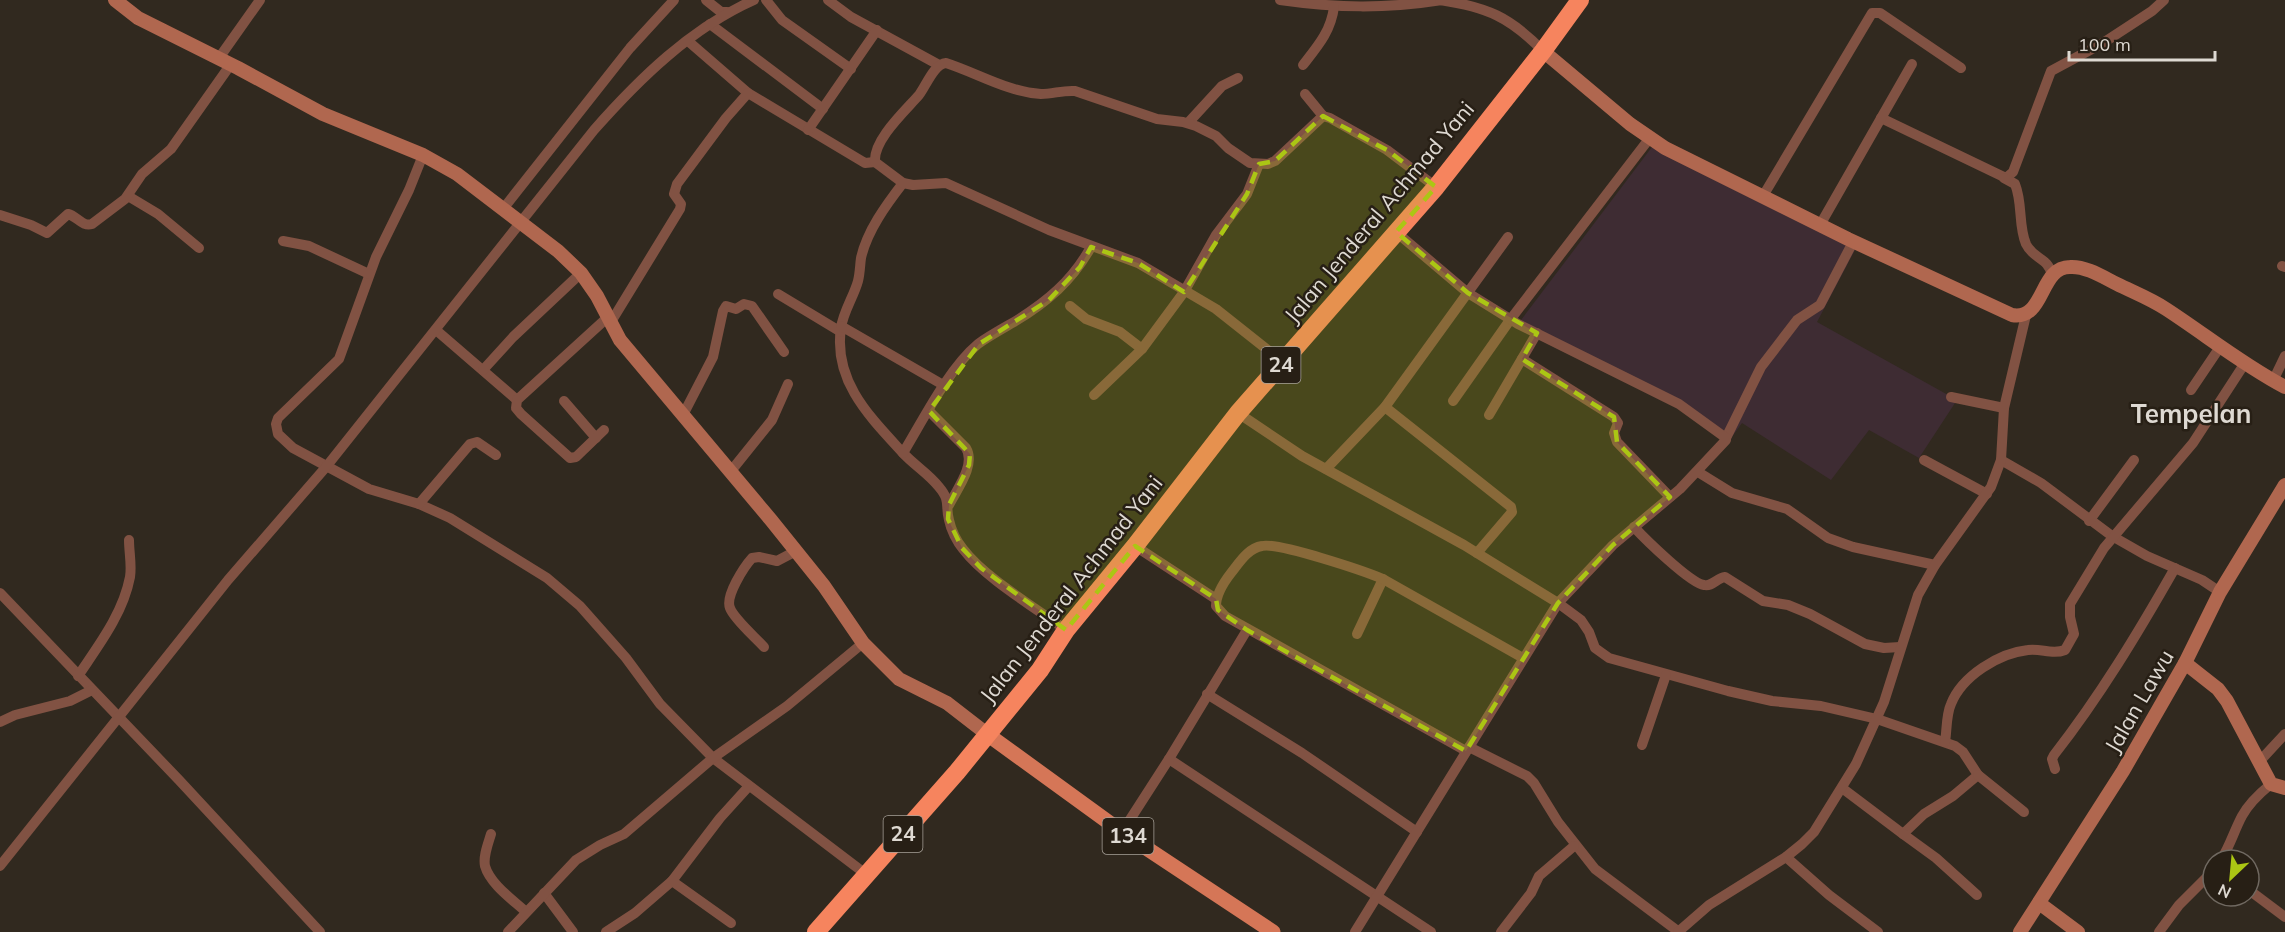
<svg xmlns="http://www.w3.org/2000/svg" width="2285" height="932" viewBox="0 0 2285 932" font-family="Mulish,sans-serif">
	<rect width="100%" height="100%" fill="#31291f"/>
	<path fill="#3e2c33" d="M1652 147 1855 250 1817 322 1957 400 1919 458 1869 430 1831 480 1742 423 1731 438 1680 401 1518 324Z"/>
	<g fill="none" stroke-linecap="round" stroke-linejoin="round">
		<g stroke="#815243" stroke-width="10">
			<path d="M706 0 721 12H727"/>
			<path d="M766 0 782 20 851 69"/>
			<path d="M828 0 851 17 939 65"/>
			<path d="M1280 0C1336 8 1385 9 1442 0"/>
			<path d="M1440 0C1487 7 1510 17 1543 51"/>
			<path d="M710 24 823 109"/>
			<path d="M688 41 748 93 865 163 875 162"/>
			<path d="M219 58 260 0"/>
			<path d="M1303 65C1318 46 1331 31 1334 7"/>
			<path d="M1305 94 1323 116"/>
			<path d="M1881 118 2006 178 2013 172 2051 71 2103 43 2152 11 2164 0"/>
			<path d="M1188 123 1222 86 1238 78"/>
			<path d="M808 130 877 30"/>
			<path d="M423 155 409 190 376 257 339 359 278 418 276 424 278 434 293 448 369 489 419 504 450 518 547 578 580 606 626 658 660 704 713 758 867 875"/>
			<path d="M2004 178 2015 184C2023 204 2018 225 2026 244 2033 259 2048 257 2052 275"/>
			<path d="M903 183C886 205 867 231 861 258 860 265 860 273 858 281 854 296 843 312 841 328 833 381 870 417 903 453 914 465 929 474 939 487 951 501 945 505 949 520 951 530 957 542 963 549 985 578 1036 608 1066 630"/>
			<path d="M128 196 158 214 199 248"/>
			<path d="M1763 196 1872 13H1880L1961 68"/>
			<path d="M503 209 630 48 674 0"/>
			<path d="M0 215 31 225 47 233 68 214C77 216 82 227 92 224L125 199 142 174 171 149 231 64"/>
			<path d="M1820 225 1912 64"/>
			<path d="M283 241 309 246 369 274"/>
			<path d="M2282 266 2285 267"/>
			<path d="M778 294 841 332"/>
			<path d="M1070 306 1086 319 1120 332 1142 349"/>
			<path d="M611 322 680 209 681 204 674 194 677 184 726 118 748 93"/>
			<path d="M841 326 945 386"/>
			<path d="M436 330 517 400"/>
			<path d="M1522 359 1614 417 1618 423 1614 433 1617 442 1670 497"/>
			<path d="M1283 362 1216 309 1138 263 1049 230 946 183 913 185 903 183 875 162C873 140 905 111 919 95 926 86 934 64 946 63 977 73 1008 92 1041 94 1053 94 1063 90 1075 91L1157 119 1183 122 1196 126 1216 136 1228 148 1250 163 1268 164 1275 161 1323 116 1330 118 1387 150 1436 187"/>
			<path d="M483 370 513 337 581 273"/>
			<path d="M2273 381 2285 356"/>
			<path d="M2191 390 2220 347"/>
			<path d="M1094 395 1142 349 1184 292 1216 235 1247 194 1259 164"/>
			<path d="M1951 397 2004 408"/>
			<path d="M564 401 596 438"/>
			<path d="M1453 401 1510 320 1649 139"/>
			<path d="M1385 407 1511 507 1512 512 1477 553"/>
			<path d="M929 411 966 448C976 465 957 489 949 505"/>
			<path d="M1238 413 1302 456 1464 545 1558 603 1581 620 1589 632 1595 648 1609 658 1728 691 1772 701 1821 706 1877 719 1955 746 1963 752 1978 775 1953 796 1924 814 1903 834 1842 788"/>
			<path d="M683 415 713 357 723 311 726 306 736 309 744 304 752 306 784 352"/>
			<path d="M1489 415 1537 333"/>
			<path d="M604 430 576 457 570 458 521 414 516 408 517 400 608 317"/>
			<path d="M1726 438 1761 367 1797 320 1820 305 1853 242"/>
			<path d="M903 453C923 420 949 368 978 344 989 336 1002 329 1014 322 1047 302 1072 281 1091 247"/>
			<path d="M1924 460 1987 494"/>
			<path d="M2001 460 2041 483 2112 536 2147 556 2202 580 2220 592"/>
			<path d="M1326 469 1385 407 1508 237"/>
			<path d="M731 471 772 420 788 384"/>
			<path d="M1698 472 1732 493 1787 509 1828 538 1853 547 1935 565"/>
			<path d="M419 504 470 444 477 442 496 455"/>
			<path d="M2089 521 2134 460"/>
			<path d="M1634 527C1645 539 1690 583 1704 585 1712 587 1717 578 1725 577L1763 601 1788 605 1810 614 1865 644 1884 648 1900 647"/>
			<path d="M1135 546 1216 599"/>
			<path d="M0 593 179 780 320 932"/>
			<path d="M1357 634 1383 579"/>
			<path d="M764 647C755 637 734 619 730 608 725 596 744 567 752 558L759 557 777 561 796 551"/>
			<path d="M78 676C98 646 123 614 130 577 132 566 129 552 129 540"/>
			<path d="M1207 694 1302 753 1417 832"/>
			<path d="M0 722 15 715 70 701 92 690"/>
			<path d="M1945 742C1947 730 1946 715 1951 704 1962 676 1999 653 2028 650 2041 648 2052 655 2065 650L2074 634 2070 617V604L2104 548 2193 443 2245 363"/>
			<path d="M1642 745 1666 675"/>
			<path d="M1469 747 1527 776 1534 783 1558 822 1595 869 1679 932"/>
			<path d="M1466 751 1225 616 1216 606C1216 594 1224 582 1231 573 1239 563 1248 548 1262 546 1278 542 1364 571 1383 579L1523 658"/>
			<path d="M1169 759 1431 932"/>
			<path d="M2259 762 2285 734"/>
			<path d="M2055 769 2052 759 2054 755C2100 696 2138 633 2175 568"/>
			<path d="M1978 775 2024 812"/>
			<path d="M1122 832 1169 759 1247 630"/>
			<path d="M491 834C488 844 483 856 485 866 490 884 513 900 526 912"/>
			<path d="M1903 834 1936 858 1977 895"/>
			<path d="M1786 857 1829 895 1878 932"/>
			<path d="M2221 860C2230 846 2234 831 2242 816 2249 803 2260 793 2271 784"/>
			<path d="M0 866 228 580 326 467 594 130C639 79 691 28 754 0"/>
			<path d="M672 881 731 923"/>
			<path d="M2249 890 2285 917"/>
			<path d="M544 893 573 932"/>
			<path d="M508 932 576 860 600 845 624 834 713 758 787 706 863 643"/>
			<path d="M606 932 635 913 672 881 720 818 749 786"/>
			<path d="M1355 932 1558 603 1613 545 1680 489 1726 440V438L1679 404 1518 324 1468 293 1396 232"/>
			<path d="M1501 932 1531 893 1539 876 1574 846"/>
			<path d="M1678 932 1709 905 1786 857 1802 844 1814 832 1856 764 1884 702 1918 595 1935 565 1991 487 2001 460 2004 408 2026 315"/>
			<path d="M2159 932 2179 905 2213 871"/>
		</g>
		<g stroke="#b0674f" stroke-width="14">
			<path d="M115 0 138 18 238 68 323 114 423 155 457 174 558 251 581 273 597 296 620 340 771 520 824 586 863 643 899 679 947 703 987 734"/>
			<path d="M1543 51 1630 124 1665 148 1848 239 2012 315C2045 321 2039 267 2070 267 2086 266 2103 277 2117 284 2133 292 2151 299 2166 309 2206 335 2243 365 2285 387"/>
			<path d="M2185 663 2218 689 2227 701 2271 784 2285 788"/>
			<path d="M2039 903 2078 932"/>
			<path d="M2020 932 2123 771 2185 663 2220 592 2285 485"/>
		</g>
		<path stroke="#d57657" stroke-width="15" d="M987 734 1122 832 1273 932"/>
		<path stroke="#f6845e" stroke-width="18" d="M816 932 957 772 1040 670 1066 630 1135 546 1238 413 1436 187 1543 51 1580 0"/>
	</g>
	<path fill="#abc614" fill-opacity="0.2" stroke="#abc614" stroke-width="4.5" stroke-dasharray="12 8" stroke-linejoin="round" d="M1323 116 1387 150 1436 187 1396 232 1468 293 1537 333 1522 359 1614 417 1617 442 1670 497 1613 545 1558 603 1466 751 1247 630 1218 610 1216 599 1135 546 1066 630 981 568 962 548 948 519 949 505 969 465 970 454 929 411 979 344 1049 300 1080 267 1091 247 1138 263 1184 292 1247 194 1259 164 1275 161Z"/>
	<g text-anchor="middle" stroke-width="5" stroke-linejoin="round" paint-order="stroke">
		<g fill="#271f15" stroke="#a7a199" stroke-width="1.5">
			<rect x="1261.5" y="347" width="39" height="36" rx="4.5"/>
			<rect x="883.5" y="816" width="39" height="36" rx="4.5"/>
			<rect x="1102.5" y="818" width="51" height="36" rx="4.5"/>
		</g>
		<g font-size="21" font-weight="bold" fill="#ded9d2">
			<text x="1281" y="372">24</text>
			<text x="903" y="841">24</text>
			<text x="1128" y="843">134</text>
		</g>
		<g font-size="22" fill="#ded9d2" stroke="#271f15">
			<text transform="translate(1379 212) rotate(-50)" y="8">Jalan Jenderal Achmad Yani</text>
			<text transform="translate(1071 589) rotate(-52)" y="8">Jalan Jenderal Achmad Yani</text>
			<text transform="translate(2139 701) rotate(-60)" y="8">Jalan Lawu</text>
		</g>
		<g font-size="26" font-weight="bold" fill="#ded9d2" stroke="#271f15">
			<text x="2191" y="423">Tempelan</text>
		</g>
	</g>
	<g transform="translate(2231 878) rotate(206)"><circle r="28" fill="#271f15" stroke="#706961" stroke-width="1.5"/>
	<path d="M0-4.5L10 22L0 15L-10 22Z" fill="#abc614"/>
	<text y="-9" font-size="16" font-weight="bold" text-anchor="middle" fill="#ded9d2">N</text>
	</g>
	<path d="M2069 51v9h146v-9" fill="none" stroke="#ded9d2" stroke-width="3"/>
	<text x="2078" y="51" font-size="18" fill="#ded9d2" stroke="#271f15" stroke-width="4.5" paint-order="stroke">100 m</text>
</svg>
